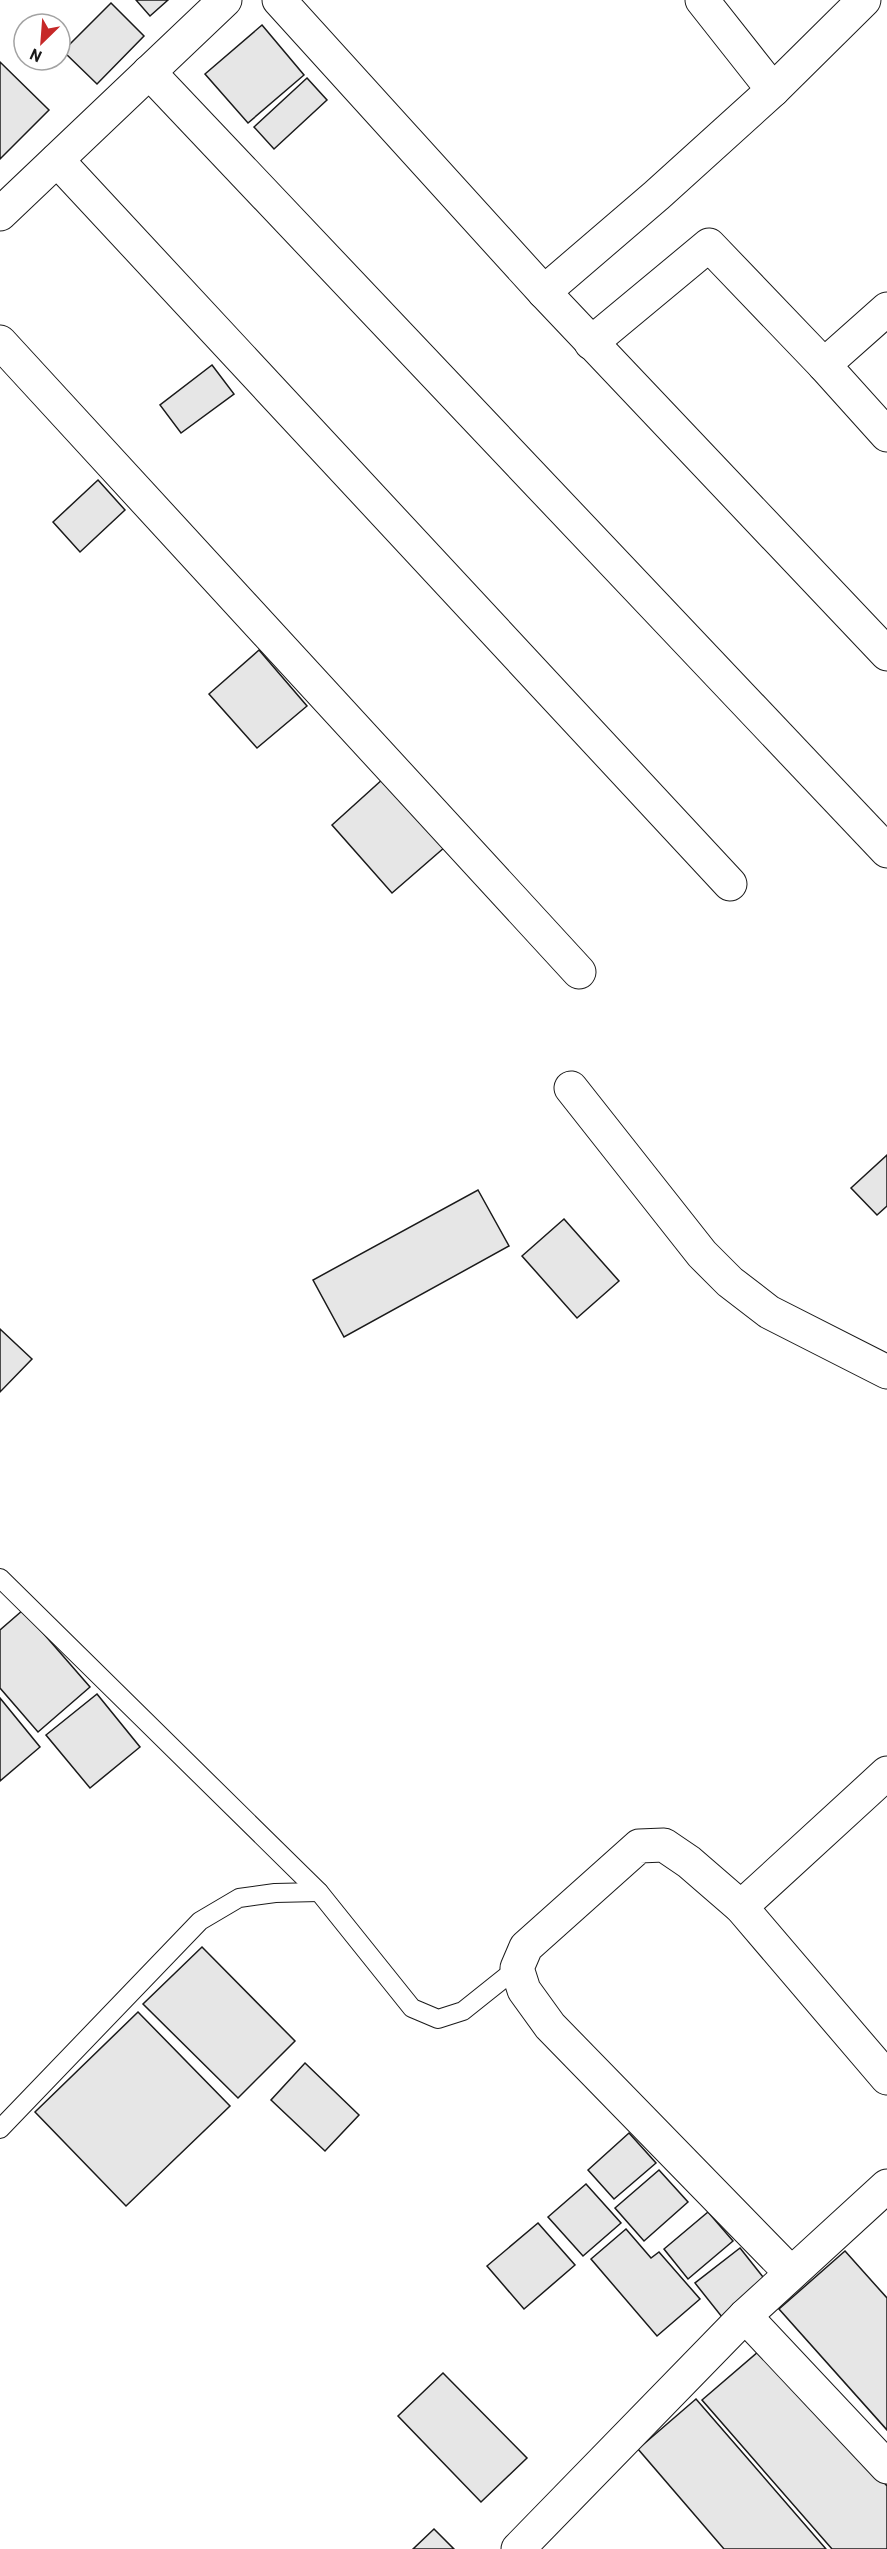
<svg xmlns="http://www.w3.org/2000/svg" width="887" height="2549" viewBox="0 0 887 2549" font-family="Barlow,sans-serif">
	<rect width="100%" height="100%" fill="#fff"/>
	<g fill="#e6e6e6" stroke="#1a1a1a" stroke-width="1.5">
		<path d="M136 0H168L150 16Z"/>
		<path d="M111 3 144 36 97 84 63 51Z"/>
		<path d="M262 25 304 75 248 123 205 74Z"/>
		<path d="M0 62 49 110 0 159Z"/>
		<path d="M307 78 327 100 274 149 254 127Z"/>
		<path d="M212 365 234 394 181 433 160 405Z"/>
		<path d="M98 480 125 510 80 552 53 522Z"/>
		<path d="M259 650 307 706 257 748 209 694Z"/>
		<path d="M384 778 445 847 392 893 332 825Z"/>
		<path d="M887 1155V1206L877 1215 851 1188Z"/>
		<path d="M478 1190 509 1246 344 1337 313 1280Z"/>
		<path d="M564 1219 619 1281 577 1318 522 1256Z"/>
		<path d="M0 1329 32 1359 0 1392Z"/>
		<path d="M23 1610 90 1687 38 1732 0 1688V1630Z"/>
		<path d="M97 1694 140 1747 90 1788 46 1735Z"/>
		<path d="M0 1698 40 1747 0 1781Z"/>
		<path d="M202 1947 295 2041 238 2098 143 2004Z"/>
		<path d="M138 2012 230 2106 126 2206 35 2112Z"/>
		<path d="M305 2063 359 2115 325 2151 271 2100Z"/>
		<path d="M629 2133 656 2163 614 2199 588 2170Z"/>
		<path d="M659 2170 688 2202 644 2241 615 2208Z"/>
		<path d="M586 2184 621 2223 583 2256 548 2217Z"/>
		<path d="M708 2212 733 2241 688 2279 664 2249Z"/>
		<path d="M538 2223 575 2265 524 2309 487 2266Z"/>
		<path d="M626 2229 651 2258 659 2252 700 2299 657 2336 591 2259Z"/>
		<path d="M740 2248 767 2282 722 2317 695 2283Z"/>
		<path d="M845 2251 887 2298V2430L779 2309Z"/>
		<path d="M765 2346 887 2486V2549H832L702 2400Z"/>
		<path d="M443 2373 527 2458 481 2502 398 2416Z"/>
		<path d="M696 2399 826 2549H724L638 2449Z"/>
		<path d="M434 2529 454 2549H413Z"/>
	</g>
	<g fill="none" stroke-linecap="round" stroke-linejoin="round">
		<defs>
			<g id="service">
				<path d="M0 1578 319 1892 412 2008 438 2019 463 2011 517 1968"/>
				<path d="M0 2129 200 1921 239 1898 275 1893 319 1892"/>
			</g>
			<g id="minor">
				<path d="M279 0 544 292 887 654"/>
				<path d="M702 0 773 90"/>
				<path d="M149 72 887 851"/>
				<path d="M57 160 730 884"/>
				<path d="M0 214 225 0"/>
				<path d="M544 292 657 195 773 90 864 0"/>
				<path d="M0 342 579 972"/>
				<path d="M591 343 709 245 824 365 887 435"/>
				<path d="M824 365 887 309"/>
				<path d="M571 1088 702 1254 730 1282 769 1312 887 1372"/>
				<path d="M741 1907 887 1773"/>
				<path d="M791 2273 550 2026 524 1990 517 1968 526 1947 639 1846 664 1845 689 1862 741 1907 887 2078"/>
				<path d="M745 2316 887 2467"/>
				<path d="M518 2549 745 2316 887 2186"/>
			</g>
		</defs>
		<use href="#service" stroke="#1a1a1a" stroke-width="20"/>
		<use href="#minor" stroke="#1a1a1a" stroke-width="35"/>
		<use href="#service" stroke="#fff" stroke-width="18"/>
		<use href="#minor" stroke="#fff" stroke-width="33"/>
	</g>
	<g transform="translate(42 42) rotate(205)"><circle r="28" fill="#ffffff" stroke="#a3a3a3" stroke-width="1.5"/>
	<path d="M0-4.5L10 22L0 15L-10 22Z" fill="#c62828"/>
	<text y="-9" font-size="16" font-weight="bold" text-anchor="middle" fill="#1a1a1a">N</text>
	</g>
</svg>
